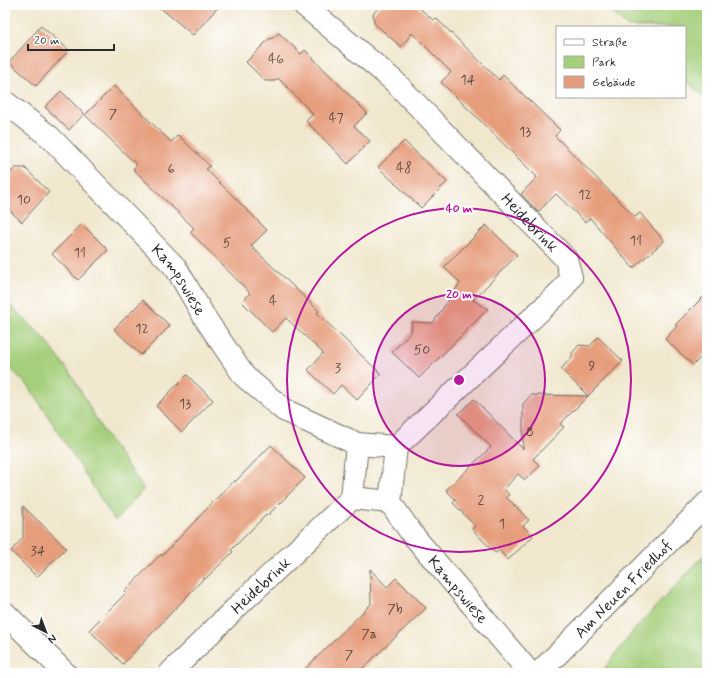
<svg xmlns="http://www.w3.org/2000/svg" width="712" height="678" viewBox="0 0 712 678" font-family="Mynerve,sans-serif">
	<rect width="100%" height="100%" fill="#fff"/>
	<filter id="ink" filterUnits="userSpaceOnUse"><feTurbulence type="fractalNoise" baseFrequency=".025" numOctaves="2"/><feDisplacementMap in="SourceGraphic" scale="8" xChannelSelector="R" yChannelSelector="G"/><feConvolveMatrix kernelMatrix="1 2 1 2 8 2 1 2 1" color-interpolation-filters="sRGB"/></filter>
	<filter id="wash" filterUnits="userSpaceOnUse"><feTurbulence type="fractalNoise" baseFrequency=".012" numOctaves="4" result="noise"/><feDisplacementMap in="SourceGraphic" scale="16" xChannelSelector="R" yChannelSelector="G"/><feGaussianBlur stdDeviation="0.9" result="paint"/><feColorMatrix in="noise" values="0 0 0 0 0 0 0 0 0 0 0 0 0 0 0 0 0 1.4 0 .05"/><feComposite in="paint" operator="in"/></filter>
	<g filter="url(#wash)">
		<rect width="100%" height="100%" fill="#f0e7cd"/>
		<g fill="#a5cf7b" stroke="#687d53">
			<path d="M604 5H707V100L685 80V27H628Z"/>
			<path d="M5 300 45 339 73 377 103 431 144 489 115 521 30 388 5 363Z"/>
			<path d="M707 552V673H601L635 629Z"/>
		</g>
		<g id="blocks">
			<g fill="#e69d7c">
				<path d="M157 5H220L193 35Z"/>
				<path d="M386 5H416L433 20 436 18 499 80 503 75 560 130 555 136 635 217 640 213 664 241 633 268 590 218 585 222 556 194 538 212 521 194 537 177 441 82 451 72 412 33 401 47 374 23 373 14 380 6Z"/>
				<path d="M41 26 69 50 36 86 9 62Z"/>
				<path d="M279 33 301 54 305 50 367 113 354 126 370 141 348 164 306 121 313 114 278 78 275 81H265L246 62 269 39 273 38Z"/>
				<path d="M114 86 171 142 178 135 210 166 206 169 267 230 251 246 319 311 317 313 381 374 357 400 341 385 333 394 308 370 323 353 286 318 272 332 242 302 250 293 190 232 194 228 133 169 137 165 85 115Z"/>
				<path d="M61 91 84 114 69 130 45 107Z"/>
				<path d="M404 141 447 182 421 208 378 167Z"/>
				<path d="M15 168H25L49 192 22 222 5 206V184L8 181V175Z"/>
				<path d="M82 224 108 250 78 280 52 254Z"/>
				<path d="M486 225 517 255 473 300 488 309 419 378 392 352 411 332 412 322 433 323 460 283 444 267Z"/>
				<path d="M707 293V351L693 365 665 339 677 326 675 325Z"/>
				<path d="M143 300 170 326 141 355 114 329Z"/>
				<path d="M598 337 623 361 588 396 561 369 572 357V353L579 345 590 346Z"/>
				<path d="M187 375 213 400 182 432 156 406Z"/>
				<path d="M531 395 588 396 560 424 564 427 533 459 540 466 525 480 518 474 504 489 509 495 506 497 529 520 523 526 533 536 508 560 499 550 495 553 472 529 475 526 453 503 456 500 446 490 491 447 458 414 474 399 523 449V404Z"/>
				<path d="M271 445 305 478 268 515 267 514 231 550 233 552 205 579 204 578 123 664 89 630 126 593 124 592 161 554 162 556 234 480 235 482Z"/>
				<path d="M23 506 66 548 37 577 11 551 23 538Z"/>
				<path d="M370 569 387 587 396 578 426 608 358 673H301L371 604Z"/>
			</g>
		</g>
	</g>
	<g filter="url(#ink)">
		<use href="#blocks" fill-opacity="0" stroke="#706d64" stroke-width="1"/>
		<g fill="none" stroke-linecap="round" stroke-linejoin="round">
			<defs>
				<g id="minor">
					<path id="s1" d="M304 5 394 81 566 259 571 277 562 290 396 447 390 502"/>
					<path id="s2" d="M5 102 50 137 176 268 205 318 244 376 284 410 357 444"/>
					<path d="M352 498 390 502"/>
					<path id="s3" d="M390 502 412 534 530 673"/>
					<path d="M5 613 65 673"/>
					<path id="s4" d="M170 673 245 599 352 498 357 444 396 447"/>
					<path id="s5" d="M539 673 707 503"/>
				</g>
			</defs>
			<use href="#minor" stroke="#706d64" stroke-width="24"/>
			<use href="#minor" stroke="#fff" stroke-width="22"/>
		</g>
	</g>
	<circle cx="459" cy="380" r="86" fill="#b5179e" fill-opacity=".12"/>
	<g fill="none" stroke="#b5179e" stroke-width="2">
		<circle cx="459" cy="380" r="86"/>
		<circle cx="459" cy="380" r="172"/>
	</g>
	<g text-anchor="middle" stroke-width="4" stroke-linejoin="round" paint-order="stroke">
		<g font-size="14" fill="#5a483f">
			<text x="276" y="63">46</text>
			<text x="468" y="84">14</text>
			<text x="113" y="118">7</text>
			<text x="336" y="122">47</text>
			<text x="525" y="136">13</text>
			<text x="404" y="172">48</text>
			<text x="171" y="173">6</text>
			<text x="585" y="199">12</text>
			<text x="24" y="204">10</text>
			<text x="636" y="245">11</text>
			<text x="227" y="247">5</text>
			<text x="80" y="257">11</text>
			<text x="273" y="305">4</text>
			<text x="142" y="333">12</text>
			<text x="422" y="354">50</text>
			<text x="592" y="370">9</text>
			<text x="338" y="372">3</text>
			<text x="185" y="408">13</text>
			<text x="530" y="436">8</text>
			<text x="481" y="504">2</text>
			<text x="502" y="528">1</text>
			<text x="38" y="555">34</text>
			<text x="395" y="613">7b</text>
			<text x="369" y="638">7a</text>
			<text x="349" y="659">7</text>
		</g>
		<g font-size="16" fill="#2b2b2b" stroke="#fff">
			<text dy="6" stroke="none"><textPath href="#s1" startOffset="314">Heidebrink</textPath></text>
			<text dy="6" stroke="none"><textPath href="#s2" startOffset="250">Kampswiese</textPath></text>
			<text dy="6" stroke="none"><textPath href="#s4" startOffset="126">Heidebrink</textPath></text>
			<text dy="6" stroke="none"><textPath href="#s5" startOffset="119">Am Neuen Friedhof</textPath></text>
			<text dy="6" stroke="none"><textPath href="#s3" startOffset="111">Kampswiese</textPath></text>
		</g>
	</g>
	<circle cx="459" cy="380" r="6" fill="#b5179e" stroke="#fff" stroke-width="2"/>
	<g font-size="12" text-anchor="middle" font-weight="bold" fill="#b5179e" stroke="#fff" stroke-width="4" stroke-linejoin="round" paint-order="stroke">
		<text x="459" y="212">40 m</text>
		<text x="459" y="298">20 m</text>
	</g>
	<rect width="712" height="678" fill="none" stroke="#fff" stroke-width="20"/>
	<rect x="556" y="26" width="130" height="72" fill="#ffffff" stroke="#aaaaaa"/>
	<rect x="564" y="39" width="20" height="6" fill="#ffffff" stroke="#aaaaaa"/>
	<text x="592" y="46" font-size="12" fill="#2b2b2b">Straße</text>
	<rect x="564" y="56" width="20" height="12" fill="#a5cf7b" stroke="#aaaaaa"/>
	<text x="592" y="66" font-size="12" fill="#2b2b2b">Park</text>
	<rect x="564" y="76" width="20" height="12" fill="#e69d7c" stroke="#aaaaaa"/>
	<text x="592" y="86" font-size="12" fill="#2b2b2b">Gebäude</text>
	<g transform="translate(46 632) rotate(138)" stroke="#ffffff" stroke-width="3" paint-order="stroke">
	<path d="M0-3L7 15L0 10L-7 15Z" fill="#2b2b2b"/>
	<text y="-6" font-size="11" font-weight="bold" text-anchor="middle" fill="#2b2b2b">N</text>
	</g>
	<path d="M28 44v6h86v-6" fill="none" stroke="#2b2b2b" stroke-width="2"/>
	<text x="34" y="44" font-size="12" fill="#2b2b2b" stroke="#ffffff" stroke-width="3" paint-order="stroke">20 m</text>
</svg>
